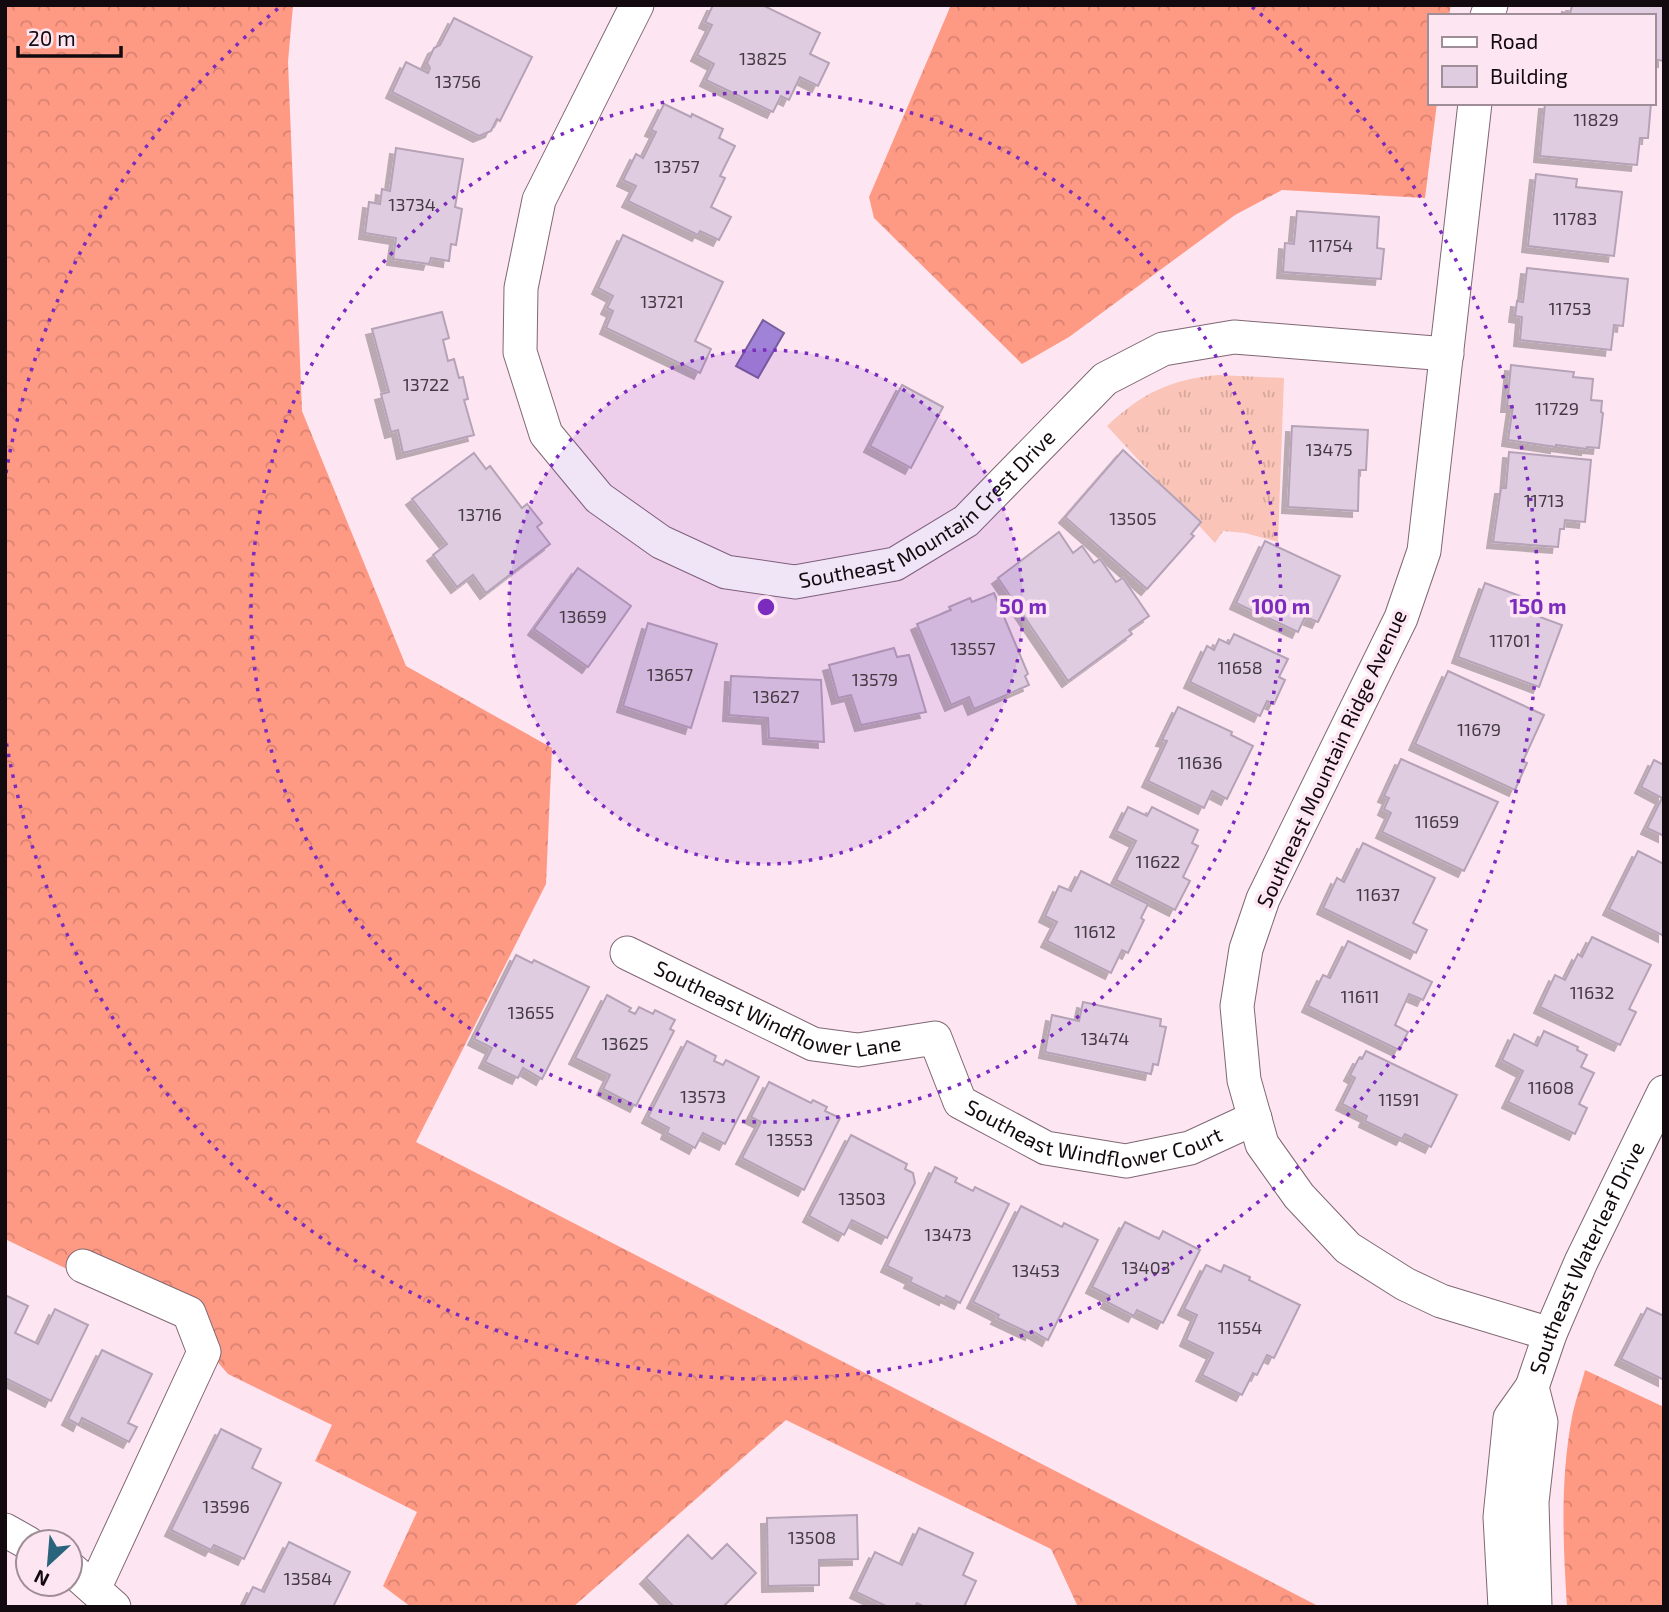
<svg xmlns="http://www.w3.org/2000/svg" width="1669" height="1612" viewBox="0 0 1669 1612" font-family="'Exo 2',sans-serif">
	<defs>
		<pattern id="grass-tufts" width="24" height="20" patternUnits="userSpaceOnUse" patternTransform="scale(1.75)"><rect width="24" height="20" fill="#fac4b8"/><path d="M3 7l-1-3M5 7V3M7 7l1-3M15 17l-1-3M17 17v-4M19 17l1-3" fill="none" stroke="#d5a79d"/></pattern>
		<pattern id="forest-crowns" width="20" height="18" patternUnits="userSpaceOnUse" patternTransform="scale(1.75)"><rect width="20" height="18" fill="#fe9984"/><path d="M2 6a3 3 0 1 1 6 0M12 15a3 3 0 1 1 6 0" fill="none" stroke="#d98271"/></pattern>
		<filter id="shadow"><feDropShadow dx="-6" dy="6" stdDeviation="0" flood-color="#0004"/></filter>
	</defs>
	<rect width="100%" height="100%" fill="#fde6f2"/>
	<path fill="url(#grass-tufts)" d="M1219 375 1284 378 1278 542 1245 533 1223 531 1215 543 1107 426C1142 393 1171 379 1219 375Z"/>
	<g fill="url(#forest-crowns)">
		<path d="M5 5H293L288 62 302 411 406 666 552 748 546 884 416 1142 1320 1607H1078L1051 1549 786 1420 573 1607H411L383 1586 417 1512 315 1461 332 1425 228 1374 187 1327 5 1239Z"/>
		<path d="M951 5H1451L1449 16H1429V103H1437L1425 198 1282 190 1235 215 1069 337 1022 364 874 218 869 197Z"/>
		<path d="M1585 1370 1664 1407 1663 1607H1567C1563 1543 1560 1480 1572 1417 1575 1401 1581 1386 1585 1370Z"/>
	</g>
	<path fill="#a082d7" stroke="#755e9b" stroke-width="2" d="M763 320 784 333 758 378 736 366Z"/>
	<g fill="#dfcce1" stroke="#b5a2b7" stroke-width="2" filter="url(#shadow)">
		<path d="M713 5H762L820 33 810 54 829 63 818 86 800 77 789 100 781 96 773 112 706 80 714 64 697 55 712 25 705 22Z"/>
		<path d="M1572 5H1664V61L1653 59V16H1561L1562 12 1570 14Z"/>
		<path d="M454 18 532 57 500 121 497 119 491 131 479 136 392 92 406 62 428 73 430 68 427 63 434 48 440 45Z"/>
		<path d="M1545 103H1651L1648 138H1640L1637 165 1540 156Z"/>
		<path d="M664 104 691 117 692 114 723 129 719 138 735 146 720 176 725 178 711 207 731 217 719 240 700 231 698 235 628 201 636 186 623 180 636 154 643 158 656 132 651 130Z"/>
		<path d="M396 148 463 159 455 207 462 209 456 245 451 244 449 261 431 258 429 264 393 259 396 238 365 233 369 202 380 204 382 189 390 191Z"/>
		<path d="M1536 174 1577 179 1576 187 1622 192 1614 256 1528 246Z"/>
		<path d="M1297 211 1379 217 1377 248 1384 249 1381 279 1283 272 1285 243 1294 244Z"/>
		<path d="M623 235 723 282 695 341 711 349 700 373 606 328 613 311 607 308 613 296 598 288Z"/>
		<path d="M1527 268 1628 279 1623 326 1614 325 1611 350 1520 340 1522 317 1515 316 1517 301 1523 302Z"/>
		<path d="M442 312 449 338 443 340 448 361 454 359 459 378 463 377 468 399 464 400 474 435 403 453 398 430 391 432 381 394 389 392 372 329Z"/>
		<path d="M1511 365 1574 372 1573 377 1593 379 1591 400 1602 401 1601 412 1603 413 1599 448 1587 447V449L1556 445V447L1508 440 1513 406H1507Z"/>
		<path d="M902 385 943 407 911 468 870 446Z"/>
		<path d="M1292 426 1368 430 1366 470H1359L1358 511 1288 507Z"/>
		<path d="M1123 450 1201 522 1191 534 1194 536 1147 589 1065 517Z"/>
		<path d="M1509 452 1591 460 1585 522 1565 520 1564 529H1560L1558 547 1493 542 1501 488H1506Z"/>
		<path d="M474 453 486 469 490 466 522 508 527 504 542 523 537 527 550 544 486 593 473 575 457 587 433 555 447 544 412 499Z"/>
		<path d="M1059 532 1073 553 1082 546 1094 563 1100 559 1116 582 1123 578 1149 616 1129 630 1132 634 1068 681 998 578Z"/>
		<path d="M1265 541 1340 576 1318 622 1305 617 1298 632 1236 603Z"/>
		<path d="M578 568 631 606 588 667 534 629Z"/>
		<path d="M1485 583 1523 597 1518 609 1562 625 1539 687 1458 657Z"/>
		<path d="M994 593 1028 674 1025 676 1029 685 974 709 969 697 951 705 917 624 951 610 949 607 970 598 972 602Z"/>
		<path d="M648 623 717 644 691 728 623 706Z"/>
		<path d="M1234 634 1288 659 1279 677 1285 680 1274 704 1267 701 1260 716 1190 682 1207 646 1214 650 1219 639 1229 644Z"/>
		<path d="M894 648 897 657 909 655 926 712 861 725 851 695 838 698 829 665Z"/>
		<path d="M1448 671 1544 715 1523 761 1527 763 1515 790 1415 744Z"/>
		<path d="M731 676 821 680 824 742 769 738 768 718 729 715Z"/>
		<path d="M1178 707 1232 732 1231 735 1253 746 1227 799 1212 791 1204 808 1148 781 1167 741 1162 740Z"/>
		<path d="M1401 759 1498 802 1464 871 1382 832 1391 813 1384 809 1389 798 1384 796Z"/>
		<path d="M1654 760 1664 765V836L1647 828 1662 798 1641 787Z"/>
		<path d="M1128 807 1147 816 1152 807 1198 830 1192 843 1198 846 1183 877 1190 881 1175 910 1116 880 1136 841 1116 831Z"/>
		<path d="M1363 843 1435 878 1413 923 1427 930 1416 953 1323 908 1337 878 1344 882Z"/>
		<path d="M1638 851 1664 864V936L1609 909Z"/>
		<path d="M1081 871 1148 904 1141 918 1144 920 1128 953 1122 950 1111 973 1047 941 1057 922 1045 916 1059 886 1071 891Z"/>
		<path d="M1592 937 1651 965 1629 1009 1636 1012 1620 1045 1540 1007 1555 975 1565 980 1578 954 1582 957Z"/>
		<path d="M1348 941 1432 982 1423 1000 1409 994 1395 1025 1408 1032 1399 1050 1308 1006 1323 975 1330 978Z"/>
		<path d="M516 955 532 963 534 960 589 987 542 1079 523 1068 518 1078 485 1062 492 1048 474 1039Z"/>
		<path d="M607 995 631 1008 629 1011 635 1014 639 1007 653 1014 655 1010 675 1020 670 1029 674 1031 636 1106 603 1089 610 1075 575 1058Z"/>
		<path d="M1083 1002 1161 1019 1160 1026 1166 1027 1158 1065 1153 1064 1151 1074 1045 1052 1052 1015 1079 1021Z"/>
		<path d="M1544 1031 1578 1047 1577 1050 1587 1055 1581 1067 1594 1073 1579 1104 1587 1108 1575 1134 1508 1102 1523 1071 1502 1060 1514 1034 1537 1046Z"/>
		<path d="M687 1041 716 1056 714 1061 723 1065 726 1060 759 1077 725 1144 703 1133 695 1148 667 1133 669 1128 648 1117Z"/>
		<path d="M1366 1051 1457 1095 1431 1147 1405 1134 1402 1139 1365 1121 1367 1116 1342 1104 1355 1078 1350 1075 1359 1058 1362 1059Z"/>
		<path d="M769 1082 811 1103 813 1100 827 1107 825 1111 840 1118 804 1190 742 1158 761 1122 751 1117Z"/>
		<path d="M851 1135 907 1164 905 1169 913 1173 915 1183 887 1238 852 1220 844 1235 809 1216Z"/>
		<path d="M935 1167 957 1178 955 1182 973 1191 975 1187 1009 1204 960 1303 946 1296 945 1299 910 1282 912 1278 887 1266Z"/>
		<path d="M1021 1206 1062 1227 1064 1223 1098 1240 1048 1340 1032 1331 1031 1334 997 1318 999 1315 973 1302Z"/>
		<path d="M1125 1222 1159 1239 1163 1231 1200 1250 1163 1323 1137 1310 1134 1316 1107 1302 1110 1296 1092 1287Z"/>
		<path d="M1206 1265 1221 1272 1224 1265 1250 1277 1249 1280 1300 1305 1274 1358 1267 1355 1257 1375 1253 1373 1242 1395 1202 1375 1213 1353 1186 1340 1197 1315 1184 1309Z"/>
		<path d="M5 1295 28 1306 15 1333 38 1344 55 1309 88 1325 51 1401 5 1378Z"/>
		<path d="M1647 1308 1664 1316V1380L1621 1359Z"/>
		<path d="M102 1350 152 1374 128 1423 137 1427 129 1442 82 1418 79 1425 68 1419Z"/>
		<path d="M221 1429 261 1449 252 1468 281 1483 244 1559 214 1545 211 1550 171 1530Z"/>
		<path d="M857 1515 858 1559 819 1560V1585L768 1586 767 1518Z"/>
		<path d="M919 1528 973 1553 963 1575 976 1581 964 1607H925L917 1603 915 1607H888L856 1592 875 1552 902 1565Z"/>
		<path d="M688 1535 712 1559 727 1544 756 1573 723 1607H674L646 1578Z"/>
		<path d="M289 1542 350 1572 333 1607H243L253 1587 264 1592Z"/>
	</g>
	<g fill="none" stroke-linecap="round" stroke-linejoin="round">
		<defs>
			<g id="minor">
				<path id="s1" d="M637 5 539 200 521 288 520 352 546 434 599 498 661 542 726 572 795 582 895 564 966 521 1105 379 1163 349 1234 337 1447 354"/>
				<path d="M1487 16 1491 5"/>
				<path d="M1475 103 1424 551 1401 618 1263 899 1246 949 1237 1006 1244 1080 1262 1144 1299 1196 1348 1248 1405 1284 1441 1301 1550 1334"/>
				<path id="s2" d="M627 953 813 1044 858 1050 935 1038 960 1102 1046 1148 1126 1161 1190 1148 1255 1118"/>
				<path d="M83 1266 189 1313 204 1352 94 1589"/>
				<path d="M1532 1387 1541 1422 1532 1502 1535 1607"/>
				<path d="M5 1530 28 1543"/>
				<path d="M70 1568 114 1607"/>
				<path id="s3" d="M1505 1607 1500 1517 1510 1418 1532 1387 1550 1334 1581 1262 1664 1092"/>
			</g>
		</defs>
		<use href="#minor" stroke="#7f6773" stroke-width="35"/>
		<use href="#minor" stroke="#fff" stroke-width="33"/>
	</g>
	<circle cx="766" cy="607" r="257" fill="#7b2cbf" fill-opacity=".12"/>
	<g fill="none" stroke="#7b2cbf" stroke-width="3.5" stroke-dasharray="3.5 7">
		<circle cx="766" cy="607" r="257"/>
		<circle cx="766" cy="607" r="515"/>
		<path d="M6 473A772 772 0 0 1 280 7M1252 7A772 772 0 1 1 6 741"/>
	</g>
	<g text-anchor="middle" stroke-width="7" stroke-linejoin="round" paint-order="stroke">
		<g font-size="18" fill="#453a43">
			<text x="763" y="65">13825</text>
			<text x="458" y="88">13756</text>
			<text x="1596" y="126">11829</text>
			<text x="677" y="173">13757</text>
			<text x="412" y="211">13734</text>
			<text x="1575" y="225">11783</text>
			<text x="1331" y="252">11754</text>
			<text x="662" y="308">13721</text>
			<text x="1570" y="315">11753</text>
			<text x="426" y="391">13722</text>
			<text x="1557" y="415">11729</text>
			<text x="1329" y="456">13475</text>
			<text x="1544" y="507">11713</text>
			<text x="480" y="521">13716</text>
			<text x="1133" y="525">13505</text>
			<text x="583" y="623">13659</text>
			<text x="1510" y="647">11701</text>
			<text x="973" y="655">13557</text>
			<text x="1240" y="674">11658</text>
			<text x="670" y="681">13657</text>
			<text x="875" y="686">13579</text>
			<text x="776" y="703">13627</text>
			<text x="1479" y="736">11679</text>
			<text x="1200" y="769">11636</text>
			<text x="1437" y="828">11659</text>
			<text x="1158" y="868">11622</text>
			<text x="1378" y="901">11637</text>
			<text x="1095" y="938">11612</text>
			<text x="1592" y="999">11632</text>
			<text x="1360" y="1003">11611</text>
			<text x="531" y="1019">13655</text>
			<text x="1105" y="1045">13474</text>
			<text x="625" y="1050">13625</text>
			<text x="1551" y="1094">11608</text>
			<text x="703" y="1103">13573</text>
			<text x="1399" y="1106">11591</text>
			<text x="790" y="1146">13553</text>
			<text x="862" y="1205">13503</text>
			<text x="948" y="1241">13473</text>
			<text x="1146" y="1274">13403</text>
			<text x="1036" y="1277">13453</text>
			<text x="1240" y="1334">11554</text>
			<text x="226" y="1513">13596</text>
			<text x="812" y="1544">13508</text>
			<text x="308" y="1585">13584</text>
		</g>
		<g font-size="21" fill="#120a0e" stroke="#fde6f2">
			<text dy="7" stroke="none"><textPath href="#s1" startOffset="914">Southeast Mountain Crest Drive</textPath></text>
			<text transform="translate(1332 759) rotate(-65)" y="7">Southeast Mountain Ridge Avenue</text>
			<text dy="7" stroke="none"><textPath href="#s2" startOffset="164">Southeast Windflower Lane</textPath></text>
			<text dy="7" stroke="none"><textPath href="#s2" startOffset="542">Southeast Windflower Court</textPath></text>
			<text dy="7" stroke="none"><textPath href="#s3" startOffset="368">Southeast Waterleaf Drive</textPath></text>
		</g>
	</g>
	<circle cx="766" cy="607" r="10" fill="#7b2cbf" stroke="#fde6f2" stroke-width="3.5"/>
	<g font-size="21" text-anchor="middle" font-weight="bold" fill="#7b2cbf" stroke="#fde6f2" stroke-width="7" stroke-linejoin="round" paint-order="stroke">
		<text x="1023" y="614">50 m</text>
		<text x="1281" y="614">100 m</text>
		<text x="1538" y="614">150 m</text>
	</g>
	<rect width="1669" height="1612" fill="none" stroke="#120a0e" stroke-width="14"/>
	<rect x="1428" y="14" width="228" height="91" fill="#fde6f2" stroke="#9f8e97" stroke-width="2"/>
	<rect x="1442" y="37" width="35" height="10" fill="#ffffff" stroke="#9f8e97" stroke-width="2"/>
	<text x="1490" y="49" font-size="21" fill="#120a0e">Road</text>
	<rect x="1442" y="66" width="35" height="21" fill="#dfcce1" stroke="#9f8e97" stroke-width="2"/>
	<text x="1490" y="84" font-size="21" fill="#120a0e">Building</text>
	<g transform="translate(49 1563) rotate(206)"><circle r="33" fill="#fde6f2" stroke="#9f8e97" stroke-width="2"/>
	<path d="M0-5L12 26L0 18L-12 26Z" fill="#29647c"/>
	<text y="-10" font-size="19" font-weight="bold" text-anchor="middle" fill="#120a0e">N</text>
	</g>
	<path d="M18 46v10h103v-10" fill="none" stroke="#120a0e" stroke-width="3.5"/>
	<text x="28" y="46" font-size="21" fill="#120a0e" stroke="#fde6f2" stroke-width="5" paint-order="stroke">20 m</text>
</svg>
